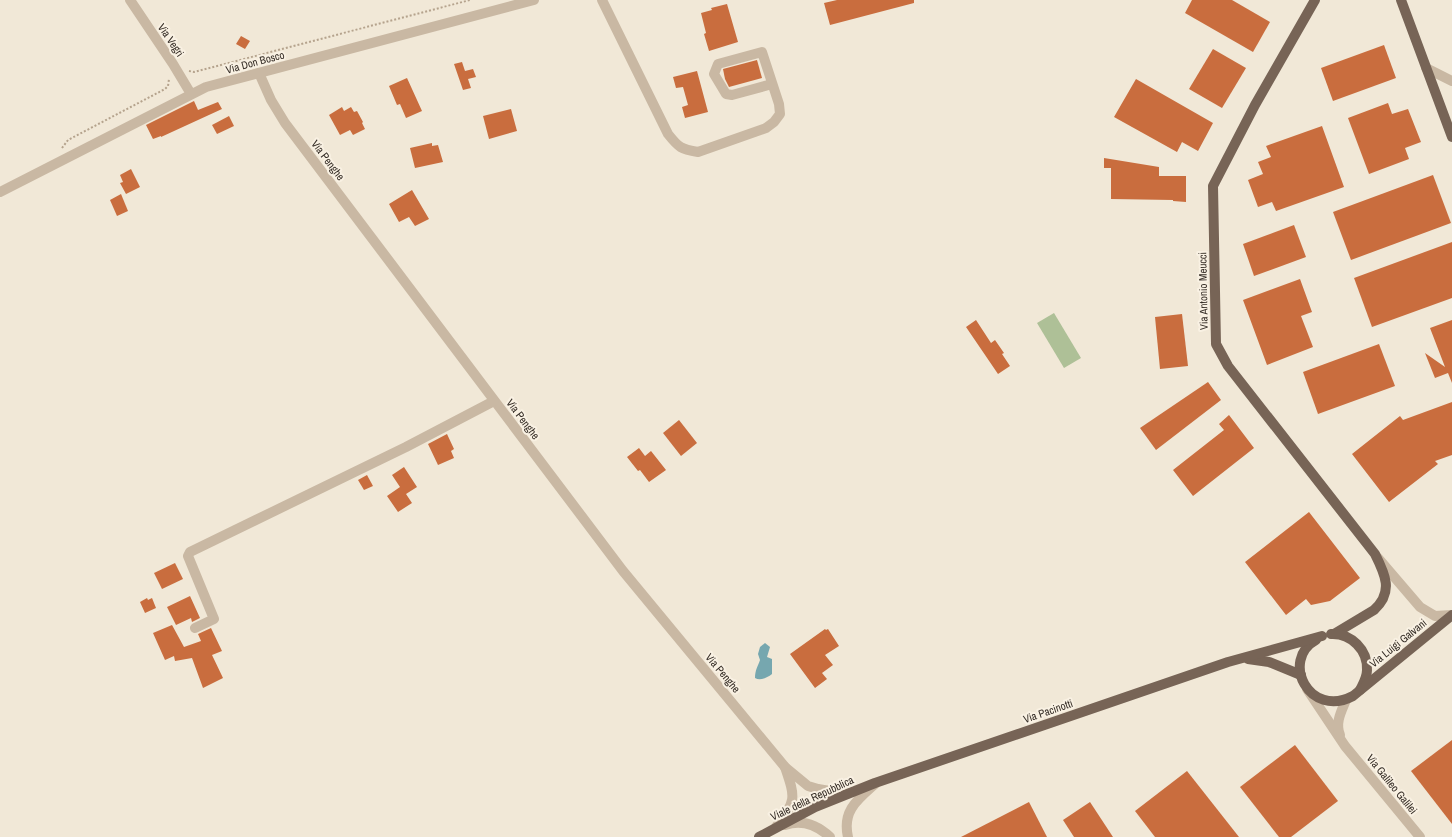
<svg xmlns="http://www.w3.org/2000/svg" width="1452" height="837" viewBox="0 0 1452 837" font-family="'Archivo Narrow',sans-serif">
	<rect width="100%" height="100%" fill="#f1e8d7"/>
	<path fill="#aec097" d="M1054 313 1081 358 1064 368 1037 323Z"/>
	<path fill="#76a7af" d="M765 643 770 647 767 657 772 659V674C767 678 760 681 755 678 755 670 758 666 760 660L758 654 760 647Z"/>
	<g fill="#c96d3e">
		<path d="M837 0H914V3L830 25 824 3Z"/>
		<path d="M1192 0H1232L1270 22 1253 52 1185 13Z"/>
		<path d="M727 4 738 42 709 51 704 34 706 33 701 13 712 10 711 8Z"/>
		<path d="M241 36 250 41 245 49 236 44Z"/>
		<path d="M1384 45 1396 78 1333 101 1321 68Z"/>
		<path d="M1213 49 1246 68 1222 108 1189 89Z"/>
		<path d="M757 60 762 78 729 87 725 79 723 69Z"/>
		<path d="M462 62 465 71 473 69 476 77 468 79 471 88 463 90 454 64Z"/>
		<path d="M697 71 708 112 685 118 682 107 688 105 683 87 676 88 673 77Z"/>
		<path d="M407 78 422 111 406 118 400 104 397 105 389 86Z"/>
		<path d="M1136 79 1213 123 1198 151 1182 142 1177 152 1114 117Z"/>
		<path d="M194 101 198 110 218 102 222 109 161 137V136L153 139 146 125Z"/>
		<path d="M1388 103 1392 114 1408 109 1421 142 1405 148 1409 159 1369 174 1348 118Z"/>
		<path d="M342 107 344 111 351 107 354 112 357 111 363 122 362 123 365 129 353 135 350 130 340 135 329 115Z"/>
		<path d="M511 109 517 131 489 139 483 116Z"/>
		<path d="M229 116 234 126 217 134 212 125Z"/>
		<path d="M1322 126 1344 187 1276 211 1272 202 1258 207 1248 180 1263 174 1258 162 1271 157 1266 146Z"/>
		<path d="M432 143V146L438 145 443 162 415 168 410 148Z"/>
		<path d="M1104 158 1159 167V176H1186V202L1173 201V200L1111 199V168H1104Z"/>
		<path d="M131 169 140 187 126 194 120 183 123 182 120 175Z"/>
		<path d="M1433 175 1451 223 1351 260 1333 212Z"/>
		<path d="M412 190 429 219 415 226 409 217 399 222 389 204Z"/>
		<path d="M121 194 128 211 117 216 110 200Z"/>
		<path d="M1294 225 1306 257 1254 276 1243 244Z"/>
		<path d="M1452 242V298L1372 327 1354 278Z"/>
		<path d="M1300 279 1312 312 1301 316 1313 347 1267 365 1243 300Z"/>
		<path d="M1182 314 1188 366 1160 369 1155 317Z"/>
		<path d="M976 320 991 343 995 340 1004 353 1002 354 1010 366 998 374 966 327Z"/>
		<path d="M1452 320V383L1448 373 1435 378 1425 353 1445 367 1430 328Z"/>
		<path d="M1379 344 1395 386 1318 414 1303 372Z"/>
		<path d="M1208 382 1221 400 1156 450 1140 428Z"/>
		<path d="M1452 402V455L1435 461 1438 464 1389 502 1352 454 1400 416 1403 420Z"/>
		<path d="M1229 415 1254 448 1193 496 1173 470 1224 430 1219 424Z"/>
		<path d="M679 420 697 443 681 456 663 433Z"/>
		<path d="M447 434 454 449 451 451 454 458 438 465 428 444Z"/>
		<path d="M639 448 645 456 651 451 666 470 649 482 640 470 638 471 627 457Z"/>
		<path d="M404 467 417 487 406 494 412 503 398 512 387 496 400 487 392 475Z"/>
		<path d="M367 475 373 486 364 490 358 480Z"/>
		<path d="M1309 512 1360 578 1330 601 1311 605 1306 599 1286 615 1245 562Z"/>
		<path d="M175 563 183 579 162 589 154 573Z"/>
		<path d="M190 596 200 618 192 622 191 618 176 625 167 607Z"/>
		<path d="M147 598 148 600 152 598 156 608 145 613 140 602Z"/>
		<path d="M172 625 184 647 201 641 198 634 211 628 222 651 212 655 223 678 203 688 192 658 175 661 174 656 165 660 153 633Z"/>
		<path d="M825 629 826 630 828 629 839 646 825 655 833 665 822 673 827 679 815 688 790 654Z"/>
		<path d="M1452 740V824L1411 771Z"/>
		<path d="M1295 745 1338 801 1291 837H1279L1240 787Z"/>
		<path d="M1187 771 1239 837H1155L1135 811Z"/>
		<path d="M1029 802 1047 837H961Z"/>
		<path d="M1090 802 1113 837H1074L1063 820Z"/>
	</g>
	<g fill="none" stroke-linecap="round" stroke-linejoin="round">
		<g stroke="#b5a38d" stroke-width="2" stroke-dasharray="2 2" stroke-linecap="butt">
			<path d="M189 71 194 72 470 0"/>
			<path d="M62 148 68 140 165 89 168 86 169 79"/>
		</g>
		<g stroke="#c9b8a3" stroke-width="10">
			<path d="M130 0 173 64 191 94"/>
			<path d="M602 0 668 134C679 148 681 149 698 152L766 128 774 122 780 114 779 104 762 52 718 64 714 74 726 94 732 95 772 84"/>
			<path d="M1426 68 1452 81"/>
			<path d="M259 73 271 100 285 123 623 571 785 767 808 786 818 789 847 794"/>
			<path d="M0 192 206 87 534 0"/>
			<path d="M1378 558 1420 607 1435 616 1452 615"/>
			<path d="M195 628 214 619 188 556 190 552 406 447 494 401"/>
			<path d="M1307 689 1345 746 1420 837"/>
			<path d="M1340 735C1335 723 1341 712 1346 700"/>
			<path d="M785 825C802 819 817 825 830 837"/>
			<path d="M776 827C796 801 796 799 785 767"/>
			<path d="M848 837C842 811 857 800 875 784"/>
		</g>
		<g stroke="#776456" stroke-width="10">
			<path d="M1315 0 1255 105 1213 186 1216 344 1228 366 1375 554C1385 574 1394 592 1374 610L1334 634"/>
			<path d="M1401 0 1452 137"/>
			<path d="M1331 634C1351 633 1368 650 1367 670 1367 678 1363 684 1360 690"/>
			<path d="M1316 640C1280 660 1309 719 1353 696L1452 615"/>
			<path d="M1248 659 1269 662 1301 675"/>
			<path d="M759 837 815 807 875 783 1228 662 1322 636"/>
		</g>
	</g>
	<g text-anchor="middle" stroke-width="4" stroke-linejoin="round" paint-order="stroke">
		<g font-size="11" fill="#342c25" stroke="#f9f1e3">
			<text transform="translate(171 40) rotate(56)" y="4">Via Vegri</text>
			<text transform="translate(255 62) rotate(-15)" y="4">Via Don Bosco</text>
			<text transform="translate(328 160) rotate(53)" y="4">Via Penghe</text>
			<text transform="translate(1203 291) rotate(-91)" y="4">Via Antonio Meucci</text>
			<text transform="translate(523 419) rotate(53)" y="4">Via Penghe</text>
			<text transform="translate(1398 643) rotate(-39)" y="4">Via Luigi Galvani</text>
			<text transform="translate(723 673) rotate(50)" y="4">Via Penghe</text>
			<text transform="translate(1048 711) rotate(-19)" y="4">Via Pacinotti</text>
			<text transform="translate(1392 784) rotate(51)" y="4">Via Galileo Galilei</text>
			<text transform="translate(812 798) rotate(-25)" y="4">Viale della Repubblica</text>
		</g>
	</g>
</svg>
